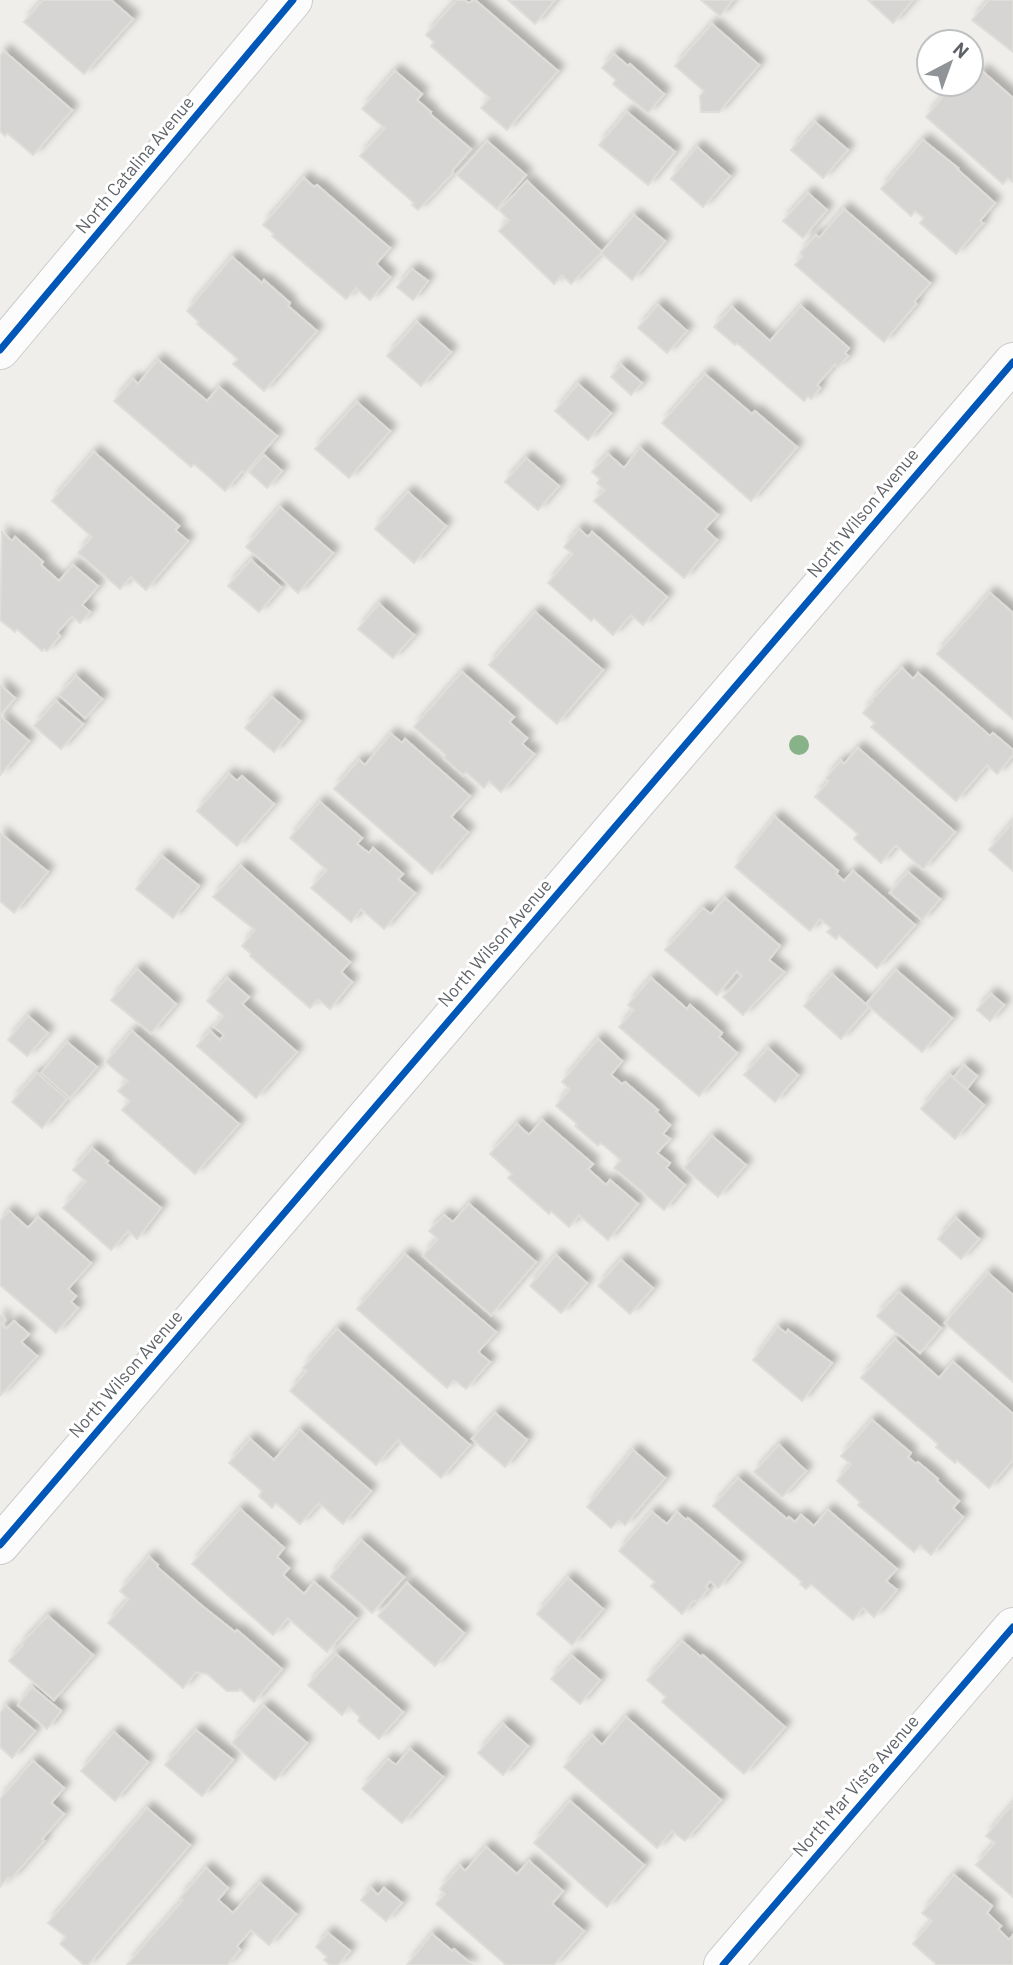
<svg xmlns="http://www.w3.org/2000/svg" width="1013" height="1965" viewBox="0 0 1013 1965" font-family="Barlow,sans-serif">
	<defs>
		<filter id="shadow"><feDropShadow dx="6" dy="-6" stdDeviation="3.5" flood-color="#0004"/></filter>
	</defs>
	<rect width="100%" height="100%" fill="#efeeea"/>
	<g fill="#d6d5d3" stroke="#deddd9" stroke-width="2" filter="url(#shadow)">
		<path d="M43 0H111L133 19 84 74 24 22Z"/>
		<path d="M457 0H465L468 3 475 0 558 71 507 130 481 108 490 98 431 46 434 42 426 35Z"/>
		<path d="M508 0H555L535 24Z"/>
		<path d="M701 0H733L720 16Z"/>
		<path d="M868 0H913L893 23Z"/>
		<path d="M989 0H1013V52L972 20Z"/>
		<path d="M712 24 759 65 719 112H701L700 96 704 91 675 66Z"/>
		<path d="M4 51 72 110 33 155 7 133 5 136 0 131V56Z"/>
		<path d="M614 54 628 66 630 64 664 94 648 113 613 84 616 80 602 68Z"/>
		<path d="M395 71 422 94 417 100 431 112 430 114 471 149 452 171 453 173 418 210 412 205 414 203 360 156 385 128 362 109Z"/>
		<path d="M982 71 1013 98V182L1008 178 1003 184 926 117 953 84H971Z"/>
		<path d="M627 112 675 152 648 185 599 145Z"/>
		<path d="M815 122 848 150 823 178 791 150Z"/>
		<path d="M923 140 958 168 957 169 995 203 980 221 983 223 956 254 920 223 924 218 915 211 911 216 881 189Z"/>
		<path d="M487 141 526 175 497 209 457 175Z"/>
		<path d="M697 147 730 176 703 207 671 179Z"/>
		<path d="M304 178 314 187 317 185 390 248 376 264 390 277 370 300 356 288 346 299 272 236 274 234 263 225Z"/>
		<path d="M527 181 602 252 571 284 562 275 554 284 499 231 509 220 499 210Z"/>
		<path d="M808 193 827 210 803 238 783 221Z"/>
		<path d="M844 209 930 283 914 302 916 304 884 342 795 265 803 256 800 253 816 235 819 238Z"/>
		<path d="M634 215 665 241 632 280 601 253Z"/>
		<path d="M232 257 262 283 264 280 290 303 288 306 317 331 264 391 233 364 238 359 197 324 199 322 187 311Z"/>
		<path d="M412 269 428 281 413 300 397 287Z"/>
		<path d="M658 305 687 331 667 353 638 328Z"/>
		<path d="M801 306 849 348 845 353 848 356 838 367 835 364 817 385 820 388 811 399 808 396 804 401 737 343 735 345 714 327 732 307 770 341Z"/>
		<path d="M417 322 451 352 421 386 387 356Z"/>
		<path d="M158 360 207 401 219 387 277 436 245 473 242 471 225 491 194 464 191 467 114 401 133 379 138 384Z"/>
		<path d="M621 365 642 383 631 395 611 377Z"/>
		<path d="M705 374 752 414 755 411 797 447 751 501 662 423Z"/>
		<path d="M578 384 611 413 588 440 555 411Z"/>
		<path d="M357 402 390 431 349 478 315 449Z"/>
		<path d="M640 448 718 515 705 529 717 540 684 578 594 501 605 490 597 483 600 479 592 472 608 454 624 468Z"/>
		<path d="M94 452 179 526 175 530 188 541 146 590 131 577 120 589 78 553 92 537 52 501Z"/>
		<path d="M264 455 282 471 267 488 249 472Z"/>
		<path d="M526 458 559 486 538 510 505 482Z"/>
		<path d="M408 492 446 526 414 563 375 529Z"/>
		<path d="M280 507 333 553 298 593 246 547Z"/>
		<path d="M579 529 588 537 592 532 667 597 643 625 631 615 613 635 594 618 591 621 548 583 573 554 564 547Z"/>
		<path d="M2 532 12 541 15 537 43 562 41 565 59 581 73 565 98 586 82 605 90 612 80 623 72 616 57 633 60 636 47 651 44 649 42 651 17 629 15 632 0 620Z"/>
		<path d="M251 560 281 587 259 612 228 586Z"/>
		<path d="M990 593 1013 613V719L937 654Z"/>
		<path d="M379 604 414 635 393 658 358 629Z"/>
		<path d="M535 612 603 670 557 724 489 665Z"/>
		<path d="M902 668 913 679 918 673 990 736 993 733 1013 750V755L997 774 987 765 956 801 871 727 875 723 863 713 873 701 872 700Z"/>
		<path d="M462 672 514 717 509 722 527 738 522 744 534 754 501 792 489 781 484 788 466 772 463 775 444 758 446 755 414 727Z"/>
		<path d="M76 676 102 699 85 718 59 695Z"/>
		<path d="M0 685 15 698 0 715Z"/>
		<path d="M272 697 300 721 274 752 245 728Z"/>
		<path d="M56 701 83 724 61 749 34 726Z"/>
		<path d="M1 717 29 741 0 775V719Z"/>
		<path d="M391 734 402 743 405 739 470 796 451 817 468 832 432 874 334 789 359 760 365 765Z"/>
		<path d="M858 748 955 832 923 869 896 845 881 863 854 839 858 834 815 797 829 781 826 778 841 761 844 764Z"/>
		<path d="M229 774 237 781 242 776 274 804 237 846 197 811Z"/>
		<path d="M320 802 362 838 357 844 369 853 373 848 403 874 398 879 415 893 384 929 361 909 351 922 311 888 327 870 290 838Z"/>
		<path d="M775 817 838 871 836 874 844 881 853 871 915 925 877 968 839 935 836 939 827 932 831 928 820 919 810 931 735 867Z"/>
		<path d="M1013 822V871L989 850Z"/>
		<path d="M0 833 48 872 14 913 0 901Z"/>
		<path d="M162 856 199 886 173 918 136 889Z"/>
		<path d="M241 866 350 962 341 972 352 982 330 1009 318 999 310 1008 250 956 251 954 242 946 255 930 213 897Z"/>
		<path d="M908 872 940 899 922 920 890 893Z"/>
		<path d="M725 898 780 946 769 960 784 972 743 1015 723 997 742 976 737 971 717 995 665 950 703 908 711 914Z"/>
		<path d="M137 969 176 1004 151 1033 111 1000Z"/>
		<path d="M896 970 952 1018 922 1052 866 1004Z"/>
		<path d="M832 974 869 1007 841 1039 804 1006Z"/>
		<path d="M227 978 249 997 242 1004 297 1052 256 1098 197 1046 210 1031 220 1040 224 1035 214 1027 224 1016 207 1001Z"/>
		<path d="M651 978 687 1009 690 1005 722 1033 719 1037 737 1053 699 1096 619 1027 634 1010 628 1005Z"/>
		<path d="M991 994 1004 1005 990 1021 977 1010Z"/>
		<path d="M28 1016 48 1033 27 1056 8 1040Z"/>
		<path d="M132 1031 239 1124 195 1174 122 1110 130 1101 118 1091 128 1081 106 1062Z"/>
		<path d="M598 1039 622 1061 611 1075 622 1084 625 1082 658 1110 656 1112 670 1125 663 1134 670 1139 657 1153 670 1163 666 1168 685 1185 664 1210 614 1168 621 1160 601 1143 598 1146 575 1126 577 1124 556 1106 570 1089 562 1082Z"/>
		<path d="M67 1042 97 1067 70 1098 41 1073Z"/>
		<path d="M768 1048 798 1075 775 1102 744 1075Z"/>
		<path d="M964 1065 977 1076 967 1089 953 1078Z"/>
		<path d="M37 1073 67 1099 42 1128 12 1102Z"/>
		<path d="M950 1075 984 1105 955 1139 921 1109Z"/>
		<path d="M542 1120 593 1164 588 1169 606 1185 610 1180 638 1204 608 1240 579 1215 569 1227 551 1211 549 1214 508 1178 512 1174 490 1154 517 1124 529 1135Z"/>
		<path d="M712 1136 746 1165 718 1197 684 1168Z"/>
		<path d="M92 1148 108 1161 106 1163 161 1208 137 1239 128 1231 111 1250 63 1208 86 1181 73 1170Z"/>
		<path d="M469 1204 536 1262 491 1315 423 1256 438 1239 429 1231 444 1215 453 1222Z"/>
		<path d="M9 1211 28 1228 38 1217 91 1263 68 1289 76 1296 71 1302 78 1308 56 1333 0 1285V1221Z"/>
		<path d="M956 1218 979 1239 961 1259 938 1239Z"/>
		<path d="M405 1254 496 1332 478 1352 490 1362 466 1389 454 1380 447 1388 357 1309Z"/>
		<path d="M556 1255 587 1283 561 1313 530 1286Z"/>
		<path d="M621 1260 653 1288 630 1314 598 1286Z"/>
		<path d="M988 1273 1013 1295V1382L945 1323Z"/>
		<path d="M899 1292 941 1328 920 1353 877 1316Z"/>
		<path d="M0 1315 5 1320 1 1324 6 1329 14 1321 29 1334 21 1342 37 1356 0 1396Z"/>
		<path d="M778 1327 786 1333 788 1330 832 1363 802 1401 753 1360Z"/>
		<path d="M337 1329 470 1445 441 1478 398 1440 376 1465 290 1391 307 1371 303 1368Z"/>
		<path d="M895 1339 939 1378 953 1362 1013 1414V1460L989 1488 957 1460 955 1463 936 1447 938 1444 861 1378Z"/>
		<path d="M495 1413 527 1440 505 1467 472 1439Z"/>
		<path d="M872 1420 911 1453 908 1457 916 1464 918 1462 938 1479 937 1481 959 1501 953 1508 963 1517 931 1555 920 1545 914 1552 858 1505 860 1502 837 1481 851 1464 841 1456Z"/>
		<path d="M300 1430 371 1491 343 1524 319 1503 300 1524 276 1503 272 1508 259 1496 262 1491 229 1463 250 1439 274 1460Z"/>
		<path d="M779 1445 806 1471 782 1497 754 1472Z"/>
		<path d="M633 1450 665 1478 625 1525 619 1520 611 1528 587 1507Z"/>
		<path d="M738 1478 787 1519 789 1517 795 1522 801 1515 814 1526 828 1510 897 1569 886 1581 897 1590 874 1617 863 1608 853 1620 811 1584 806 1589 800 1584 802 1582 713 1506Z"/>
		<path d="M240 1509 284 1548 277 1557 289 1568 283 1575 304 1594 314 1582 356 1618 327 1652 288 1618 273 1635 192 1564Z"/>
		<path d="M652 1512 667 1524 677 1512 686 1520 688 1518 740 1562 718 1588 710 1581 706 1587 708 1589 697 1602 694 1600 682 1614 651 1586 655 1582 619 1551Z"/>
		<path d="M361 1540 404 1577 372 1613 330 1577Z"/>
		<path d="M149 1557 158 1565 157 1567 201 1605 235 1632 237 1630 282 1669 254 1702 240 1689 238 1691H227L207 1674 196 1672 183 1688 108 1623 129 1599 120 1591Z"/>
		<path d="M568 1578 603 1609 572 1645 537 1614Z"/>
		<path d="M407 1583 464 1633 435 1666 378 1616Z"/>
		<path d="M48 1616 93 1655 54 1700 9 1661 23 1645 21 1644Z"/>
		<path d="M682 1641 701 1657 703 1655 785 1727 744 1774 662 1702 666 1697 647 1680Z"/>
		<path d="M336 1654 403 1712 379 1739 358 1721 360 1717 349 1707 342 1715 308 1685Z"/>
		<path d="M572 1656 600 1680 580 1704 551 1679Z"/>
		<path d="M32 1687 61 1711 47 1729 18 1705Z"/>
		<path d="M6 1706 35 1731 12 1758 0 1747V1713Z"/>
		<path d="M264 1706 307 1743 275 1780 232 1743Z"/>
		<path d="M626 1717 721 1800 685 1841 672 1831 657 1848 564 1767 592 1735 602 1745Z"/>
		<path d="M503 1724 528 1746 503 1775 478 1753Z"/>
		<path d="M196 1730 233 1760 202 1796 165 1765Z"/>
		<path d="M114 1732 148 1762 115 1801 81 1771Z"/>
		<path d="M410 1749 443 1777 402 1823 362 1789 388 1759 396 1765Z"/>
		<path d="M33 1761 64 1788 51 1803 64 1814 42 1839 44 1841 11 1879 8 1877 0 1887V1799Z"/>
		<path d="M570 1801 644 1865 607 1907 534 1843Z"/>
		<path d="M1013 1804V1897L976 1865 995 1843 986 1836Z"/>
		<path d="M147 1808 190 1845 88 1965H84L60 1944 66 1937 48 1923Z"/>
		<path d="M486 1847 517 1874 529 1861 563 1891 552 1904 584 1931 554 1965H506L436 1904 445 1894 440 1889 460 1866 465 1871Z"/>
		<path d="M206 1868 228 1888 218 1900 233 1913 260 1883 296 1914 269 1945 251 1930 237 1946 240 1950 227 1965H127L183 1900 180 1898Z"/>
		<path d="M954 1875 992 1906 987 1913 1001 1926 998 1929 1009 1940 1013 1935V1965H937L913 1944 932 1921 922 1913Z"/>
		<path d="M371 1888 378 1895 384 1888 402 1903 386 1921 361 1900Z"/>
		<path d="M328 1933 350 1951 338 1965H330L324 1960 327 1957 316 1947Z"/>
		<path d="M432 1934 452 1951 454 1949 472 1965H407Z"/>
	</g>
	<g fill="none" stroke-linecap="round" stroke-linejoin="round">
		<defs>
			<g id="street">
				<path d="M0 350 293 0"/>
				<path d="M723 1965 1013 1627"/>
			</g>
			<path id="secondary" d="M0 1545 1013 362"/>
		</defs>
		<use href="#street" stroke="#cbcccc" stroke-width="40"/>
		<use href="#secondary" stroke="#cacacb" stroke-width="40"/>
		<use href="#street" stroke="#fdfcfc" stroke-width="38"/>
		<use href="#secondary" stroke="#fdfcfc" stroke-width="38"/>
		<defs>
			<g id="cycleway">
				<path d="M0 350 293 0"/>
				<path d="M0 1545 1013 362"/>
				<path d="M723 1965 1013 1627"/>
			</g>
		</defs>
		<use href="#cycleway" stroke="#fff" stroke-width="11"/>
		<use href="#cycleway" stroke="#0057b8" stroke-width="7"/>
	</g>
	<circle fill="#88b388" cx="799" cy="745" r="10"/>
	<g text-anchor="middle" stroke-width="6" stroke-linejoin="round" paint-order="stroke">
		<g font-size="18" fill="#5f6368" stroke="#fff">
			<text transform="translate(135 165) rotate(-50)" y="6">North Catalina Avenue</text>
			<text transform="translate(863 513) rotate(-50)" y="6">North Wilson Avenue</text>
			<text transform="translate(495 943) rotate(-49)" y="6">North Wilson Avenue</text>
			<text transform="translate(126 1374) rotate(-49)" y="6">North Wilson Avenue</text>
			<text transform="translate(856 1786) rotate(-49)" y="6">North Mar Vista Avenue</text>
		</g>
	</g>
	<g transform="translate(950 63) rotate(41)"><circle r="33" fill="#ffffff" stroke="#bfc1c3" stroke-width="2"/>
	<path d="M0-5L12 26L0 18L-12 26Z" fill="#919496"/>
	<text y="-10" font-size="19" font-weight="bold" text-anchor="middle" fill="#5f6368">N</text>
	</g>
</svg>
